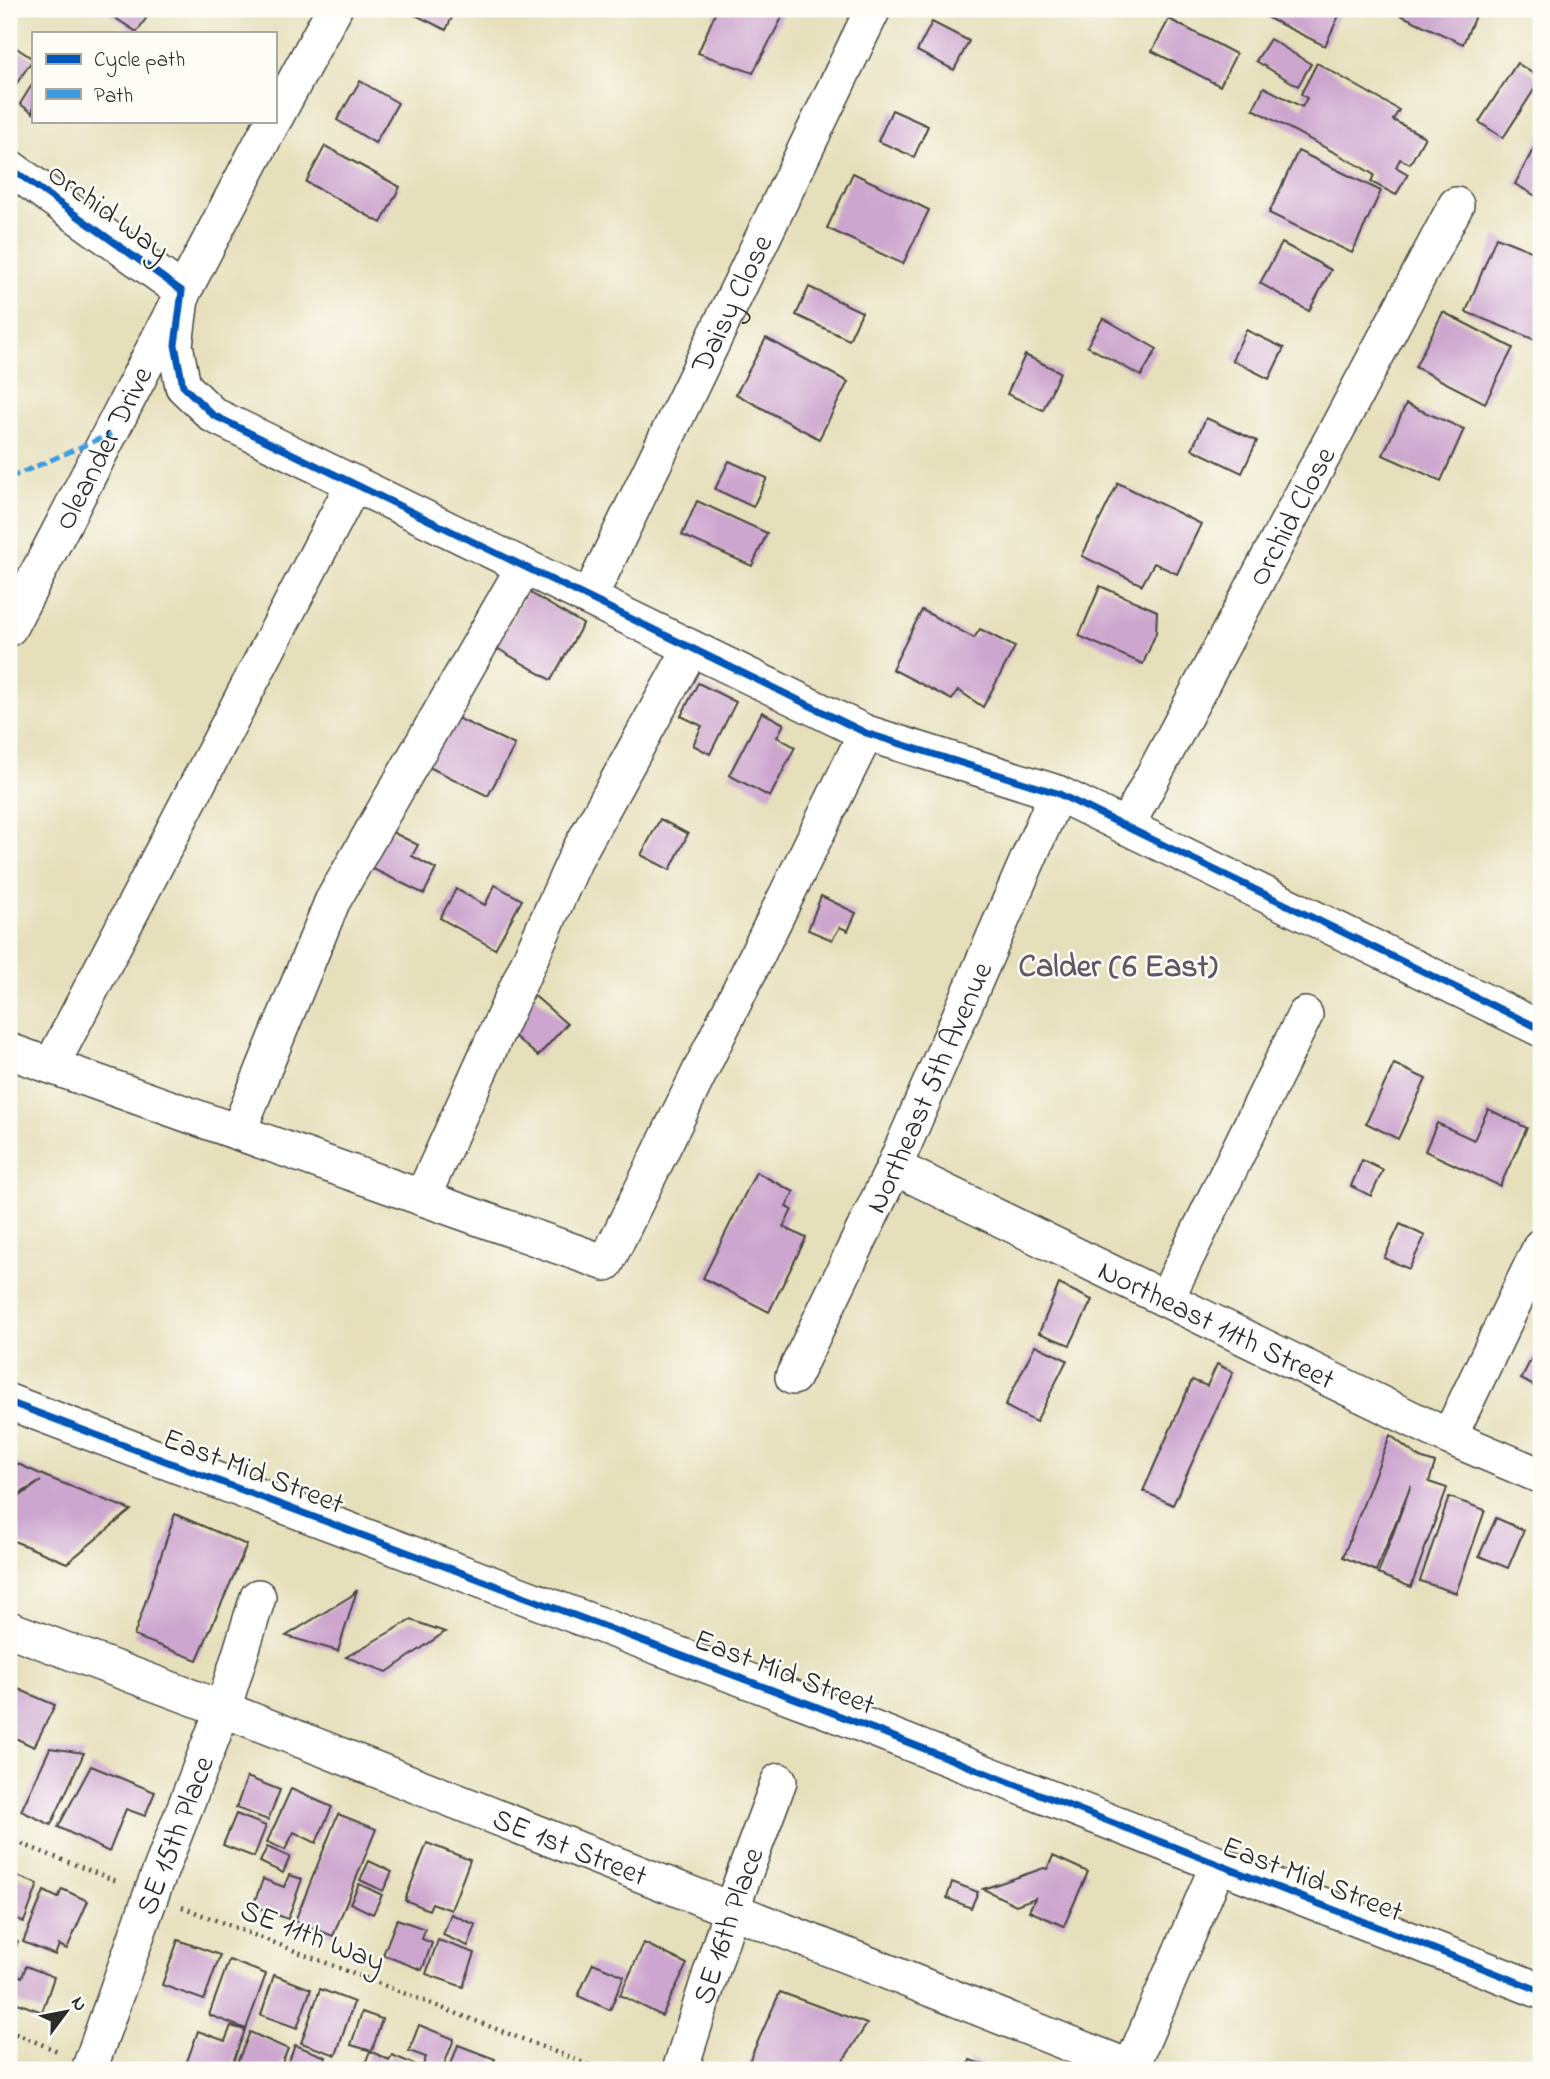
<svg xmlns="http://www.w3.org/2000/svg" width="1550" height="2079" viewBox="0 0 1550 2079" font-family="'Indie Flower',sans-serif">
	<rect width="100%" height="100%" fill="#fdfcf7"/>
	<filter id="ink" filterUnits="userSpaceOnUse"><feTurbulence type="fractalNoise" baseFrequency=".0143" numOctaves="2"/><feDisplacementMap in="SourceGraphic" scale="14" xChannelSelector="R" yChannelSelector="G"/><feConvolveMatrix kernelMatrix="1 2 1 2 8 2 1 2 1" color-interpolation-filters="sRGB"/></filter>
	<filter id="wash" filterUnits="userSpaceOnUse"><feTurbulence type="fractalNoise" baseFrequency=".00686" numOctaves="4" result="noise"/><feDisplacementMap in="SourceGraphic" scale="28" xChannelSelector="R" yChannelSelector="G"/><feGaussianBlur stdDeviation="1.57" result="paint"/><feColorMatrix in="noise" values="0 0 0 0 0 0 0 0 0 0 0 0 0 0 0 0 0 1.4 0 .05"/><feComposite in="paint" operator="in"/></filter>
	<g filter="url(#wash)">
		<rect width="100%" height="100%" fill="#e6dfbb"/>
		<g id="blocks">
			<g fill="#cca6ce">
				<path d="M112 9H152L137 32 109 14Z"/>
				<path d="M403 9H456L446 30Z"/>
				<path d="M717 9H779L785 12 753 73 698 53Z"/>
				<path d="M1273 9H1342L1325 46 1268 18Z"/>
				<path d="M1400 9H1478L1463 44 1398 14Z"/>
				<path d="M1169 19 1236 54 1220 86 1152 51Z"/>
				<path d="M932 22 969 41 954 70 917 51Z"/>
				<path d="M1270 39 1311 64 1298 86 1256 61Z"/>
				<path d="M9 43 33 59 9 95Z"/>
				<path d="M1317 63 1399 110 1393 120 1425 137 1410 164 1400 159 1396 167 1408 174 1396 195 1371 182 1374 175 1358 165 1253 109 1264 87 1302 107 1307 98 1301 94Z"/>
				<path d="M1517 63 1541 79 1503 138 1479 122Z"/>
				<path d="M360 81 398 103 375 143 337 120Z"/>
				<path d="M33 83V113L20 104Z"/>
				<path d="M892 110 928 126 914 157 878 141Z"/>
				<path d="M1541 134V199L1515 184Z"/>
				<path d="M325 146 400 187 381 223 306 182Z"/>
				<path d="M1298 151 1381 191 1352 253 1269 213Z"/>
				<path d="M853 173 929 210 903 264 827 228Z"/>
				<path d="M1496 237 1541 255V333L1538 341 1466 312Z"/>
				<path d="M1282 243 1331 270 1309 311 1260 283Z"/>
				<path d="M809 287 862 312 849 340 796 315Z"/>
				<path d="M1443 312 1513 348 1485 403 1415 367Z"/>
				<path d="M1103 318 1157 349 1141 376 1087 346Z"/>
				<path d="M1246 330 1284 348 1269 379 1232 360Z"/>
				<path d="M766 338 848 382 819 439 736 394Z"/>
				<path d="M1025 355 1060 372 1043 410 1007 394Z"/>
				<path d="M1406 404 1464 429 1441 481 1383 455Z"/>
				<path d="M1206 418 1257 441 1242 473 1192 449Z"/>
				<path d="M729 461 767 478 753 507 715 489Z"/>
				<path d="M1118 483 1201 524 1177 574 1154 563 1142 585 1082 556Z"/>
				<path d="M697 501 767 533 752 566 682 535Z"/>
				<path d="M1100 586 1157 611 1156 633 1143 664 1079 636Z"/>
				<path d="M527 591 583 624 551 680 495 647Z"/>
				<path d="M922 610 974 638 980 629 1015 647 983 707 958 690 952 700 892 669Z"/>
				<path d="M698 683 736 702 710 754 693 745 702 726 681 716Z"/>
				<path d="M762 712 784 724 777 737 795 747 770 797 729 775Z"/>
				<path d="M453 716 515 745 488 796 429 767Z"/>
				<path d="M660 819 688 834 670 870 641 855Z"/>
				<path d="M388 830 418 845 412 856 436 869 424 894 369 867Z"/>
				<path d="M495 885 522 900 495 949 440 918 456 889 485 905Z"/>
				<path d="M821 896 856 913 848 931 840 927 832 940 808 930Z"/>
				<path d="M529 991 567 1024 538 1056 500 1024Z"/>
				<path d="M1394 1064 1426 1079 1398 1139 1366 1123Z"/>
				<path d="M1488 1109 1527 1128 1500 1186 1425 1151 1437 1123 1474 1140Z"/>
				<path d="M1362 1160 1383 1170 1371 1196 1351 1186Z"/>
				<path d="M756 1172 794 1192 786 1207 792 1210 783 1227 806 1238 769 1312 703 1278Z"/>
				<path d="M1400 1224 1425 1236 1409 1269 1384 1258Z"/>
				<path d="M1059 1284 1092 1300 1070 1345 1039 1333Z"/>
				<path d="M1541 1340V1390L1521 1379Z"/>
				<path d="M1035 1345 1067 1360 1036 1422 1005 1406Z"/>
				<path d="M1217 1364 1233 1372 1173 1505 1143 1491 1192 1380 1207 1386Z"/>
				<path d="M1390 1435 1420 1458 1435 1463 1429 1482 1447 1488 1411 1587 1378 1574 1411 1485 1376 1571 1343 1557Z"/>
				<path d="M9 1460 47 1477 131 1510 67 1563 9 1539V1504L41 1481 9 1500Z"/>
				<path d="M1449 1497 1485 1510 1456 1593 1420 1581Z"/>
				<path d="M175 1514 247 1545 197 1660 134 1636Z"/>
				<path d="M1496 1518 1524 1530 1508 1568 1479 1556Z"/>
				<path d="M357 1590 338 1651 286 1636 351 1596Z"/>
				<path d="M411 1620 445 1632 387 1672 346 1657Z"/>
				<path d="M9 1685 55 1705 34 1747 9 1735Z"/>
				<path d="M50 1748 84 1753 51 1825 21 1811Z"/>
				<path d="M91 1766 155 1792 145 1816 126 1809 109 1852 58 1827Z"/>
				<path d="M247 1777 280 1790 268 1820 236 1808Z"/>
				<path d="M291 1789 332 1807 316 1843 294 1832 285 1850 267 1842Z"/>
				<path d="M236 1814 266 1826 254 1857 223 1845Z"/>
				<path d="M338 1814 376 1829 333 1936 295 1921Z"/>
				<path d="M427 1843 470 1860 451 1910 432 1903 429 1910 405 1900Z"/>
				<path d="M267 1847 290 1857 283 1873 260 1862Z"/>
				<path d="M1053 1856 1088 1872 1064 1926 1029 1911 1035 1898 1016 1905 983 1889 1044 1868 1047 1869Z"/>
				<path d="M369 1861 392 1872 383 1891 360 1880Z"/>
				<path d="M9 1873 38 1884 24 1922 9 1916Z"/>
				<path d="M289 1875 302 1879 288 1919 253 1906 263 1879 284 1887Z"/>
				<path d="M952 1882 978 1892 971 1908 947 1898Z"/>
				<path d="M359 1884 382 1895 373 1914 350 1903Z"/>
				<path d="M62 1889 88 1901 67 1949 59 1945 55 1955 23 1942 44 1891 58 1898Z"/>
				<path d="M451 1914 476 1925 468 1946 443 1935Z"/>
				<path d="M397 1919 425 1929 422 1939 432 1943 422 1970 383 1955Z"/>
				<path d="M9 1938 18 1941 11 1960 9 1959Z"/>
				<path d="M178 1940 220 1955 204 2000 162 1985Z"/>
				<path d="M438 1940 475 1953 463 1987 426 1974Z"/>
				<path d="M644 1943 687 1964 662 2016 620 1995Z"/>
				<path d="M229 1960 266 1974 246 2029 209 2015Z"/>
				<path d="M593 1963 624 1976 610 2010 578 1996Z"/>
				<path d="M26 1966 54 1977 42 2012 9 2000 16 1974 22 1977Z"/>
				<path d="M274 1975 311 1989 297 2028 261 2015Z"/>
				<path d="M320 1989 354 2002 336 2055 301 2043Z"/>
				<path d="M780 1992 867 2024 837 2070H745Z"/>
				<path d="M362 2012 382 2019 372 2051 351 2045Z"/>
				<path d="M419 2025 454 2039 442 2070 423 2065 426 2057 409 2051Z"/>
				<path d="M231 2026 245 2030 230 2070H194L185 2067 198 2031 225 2041Z"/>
				<path d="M250 2032 288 2049 279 2070H234Z"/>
				<path d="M295 2045 326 2057 321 2070H295L287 2067Z"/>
				<path d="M458 2045 495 2059 490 2070H449Z"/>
				<path d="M370 2051 389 2060 392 2055 423 2068 422 2070H366L363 2069Z"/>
				<path d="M970 2060 997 2070H967Z"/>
			</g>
		</g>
	</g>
	<g filter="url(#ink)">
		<use href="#blocks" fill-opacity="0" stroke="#474641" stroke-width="2"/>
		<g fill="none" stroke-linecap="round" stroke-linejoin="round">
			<defs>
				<g id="minor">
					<path d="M275 118 334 9"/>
					<path d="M9 167 182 291 175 345 183 386 213 415 866 733 1057 793 1541 1029"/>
					<path id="s1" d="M589 598 873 9"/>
					<path id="s2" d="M9 628C98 459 183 289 273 121"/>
					<path id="s3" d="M1126 827 1456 205"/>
					<path d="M9 1051 606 1263 866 733"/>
					<path d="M51 1066 354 483"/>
					<path d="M238 1132 332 902 524 567"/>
					<path id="s4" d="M894 1167 1449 1437 1541 1476"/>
					<path d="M422 1198 577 855 691 648"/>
					<path d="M1166 1299 1305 1015"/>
					<path id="s5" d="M793 1377 894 1167 1057 793"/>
					<path d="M9 1402 815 1706 1541 1991"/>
					<path d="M1449 1437 1541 1246"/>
					<path id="s6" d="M9 1629 223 1709 1131 2068"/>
					<path id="s7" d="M89 2070 151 1895 223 1709 258 1597"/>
					<path id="s8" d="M680 2070 731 1910 779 1781"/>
					<path d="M1130 2070 1218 1865"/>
				</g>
			</defs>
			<use href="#minor" stroke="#474641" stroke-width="38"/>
			<g stroke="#474641" stroke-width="4.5" stroke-dasharray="2 5" stroke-linecap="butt">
				<path d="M9 1839 119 1882"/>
				<path d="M182 1907 602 2070"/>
				<path d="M9 2031 60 2052"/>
			</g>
			<use href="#minor" stroke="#fff" stroke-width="35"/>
			<path stroke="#3d9ce1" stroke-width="5" stroke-dasharray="10 5" stroke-linecap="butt" d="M9 478 111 434"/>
			<defs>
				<g id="cycleway">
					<path d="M9 167 182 291 175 345 183 386 213 415 866 733 1057 793 1541 1029"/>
					<path d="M9 1402 815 1706 1541 1991"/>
				</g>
			</defs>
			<use href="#cycleway" stroke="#fdfcf7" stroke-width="11"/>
			<use href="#cycleway" stroke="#0057b8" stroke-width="7"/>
		</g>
	</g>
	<g text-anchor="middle" stroke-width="5" stroke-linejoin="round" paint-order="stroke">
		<g font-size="30" fill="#2b2b2b" stroke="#fdfcf7">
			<text transform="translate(109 211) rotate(36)" y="10">Orchid Way</text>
			<text dy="10" stroke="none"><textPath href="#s1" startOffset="327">Daisy Close</textPath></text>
			<text dy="10" stroke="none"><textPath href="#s2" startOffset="203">Oleander Drive</textPath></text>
			<text dy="10" stroke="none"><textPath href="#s3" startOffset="352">Orchid Close</textPath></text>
			<text dy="10" stroke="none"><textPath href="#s5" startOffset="320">Northeast 5th Avenue</textPath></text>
			<text dy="10" stroke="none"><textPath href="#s4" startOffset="359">Northeast 11th Street</textPath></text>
			<text transform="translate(254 1470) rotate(21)" y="10">East Mid Street</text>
			<text transform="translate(785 1671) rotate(21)" y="10">East Mid Street</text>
			<text dy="10" stroke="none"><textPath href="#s7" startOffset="250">SE 15th Place</textPath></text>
			<text dy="10" stroke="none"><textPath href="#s6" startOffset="602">SE 1st Street</textPath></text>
			<text transform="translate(1313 1878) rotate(21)" y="10">East Mid Street</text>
			<text dy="10" stroke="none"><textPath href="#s8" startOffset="152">SE 16th Place</textPath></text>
			<text transform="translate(313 1935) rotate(21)" y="10">SE 11th Way</text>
		</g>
		<g font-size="32" font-weight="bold" fill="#635664" stroke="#fdfcf7">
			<text x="1118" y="976">Calder (6 East)</text>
		</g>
	</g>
	<rect width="1550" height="2079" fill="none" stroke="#fdfcf7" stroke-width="35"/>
	<rect x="32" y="32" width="245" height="91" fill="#fdfcf7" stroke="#a9a8a5" stroke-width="2"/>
	<rect x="46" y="54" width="35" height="10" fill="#0057b8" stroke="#a9a8a5" stroke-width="2"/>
	<text x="94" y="66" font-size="21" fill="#2b2b2b">Cycle path</text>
	<rect x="46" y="89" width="35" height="10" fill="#3d9ce1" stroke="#a9a8a5" stroke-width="2"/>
	<text x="94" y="102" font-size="21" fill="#2b2b2b">Path</text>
	<g transform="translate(66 2012) rotate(58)" stroke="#fdfcf7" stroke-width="5" paint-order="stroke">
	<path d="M0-5L12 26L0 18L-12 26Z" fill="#2b2b2b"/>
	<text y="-10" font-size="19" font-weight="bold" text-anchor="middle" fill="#2b2b2b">N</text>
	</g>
</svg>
